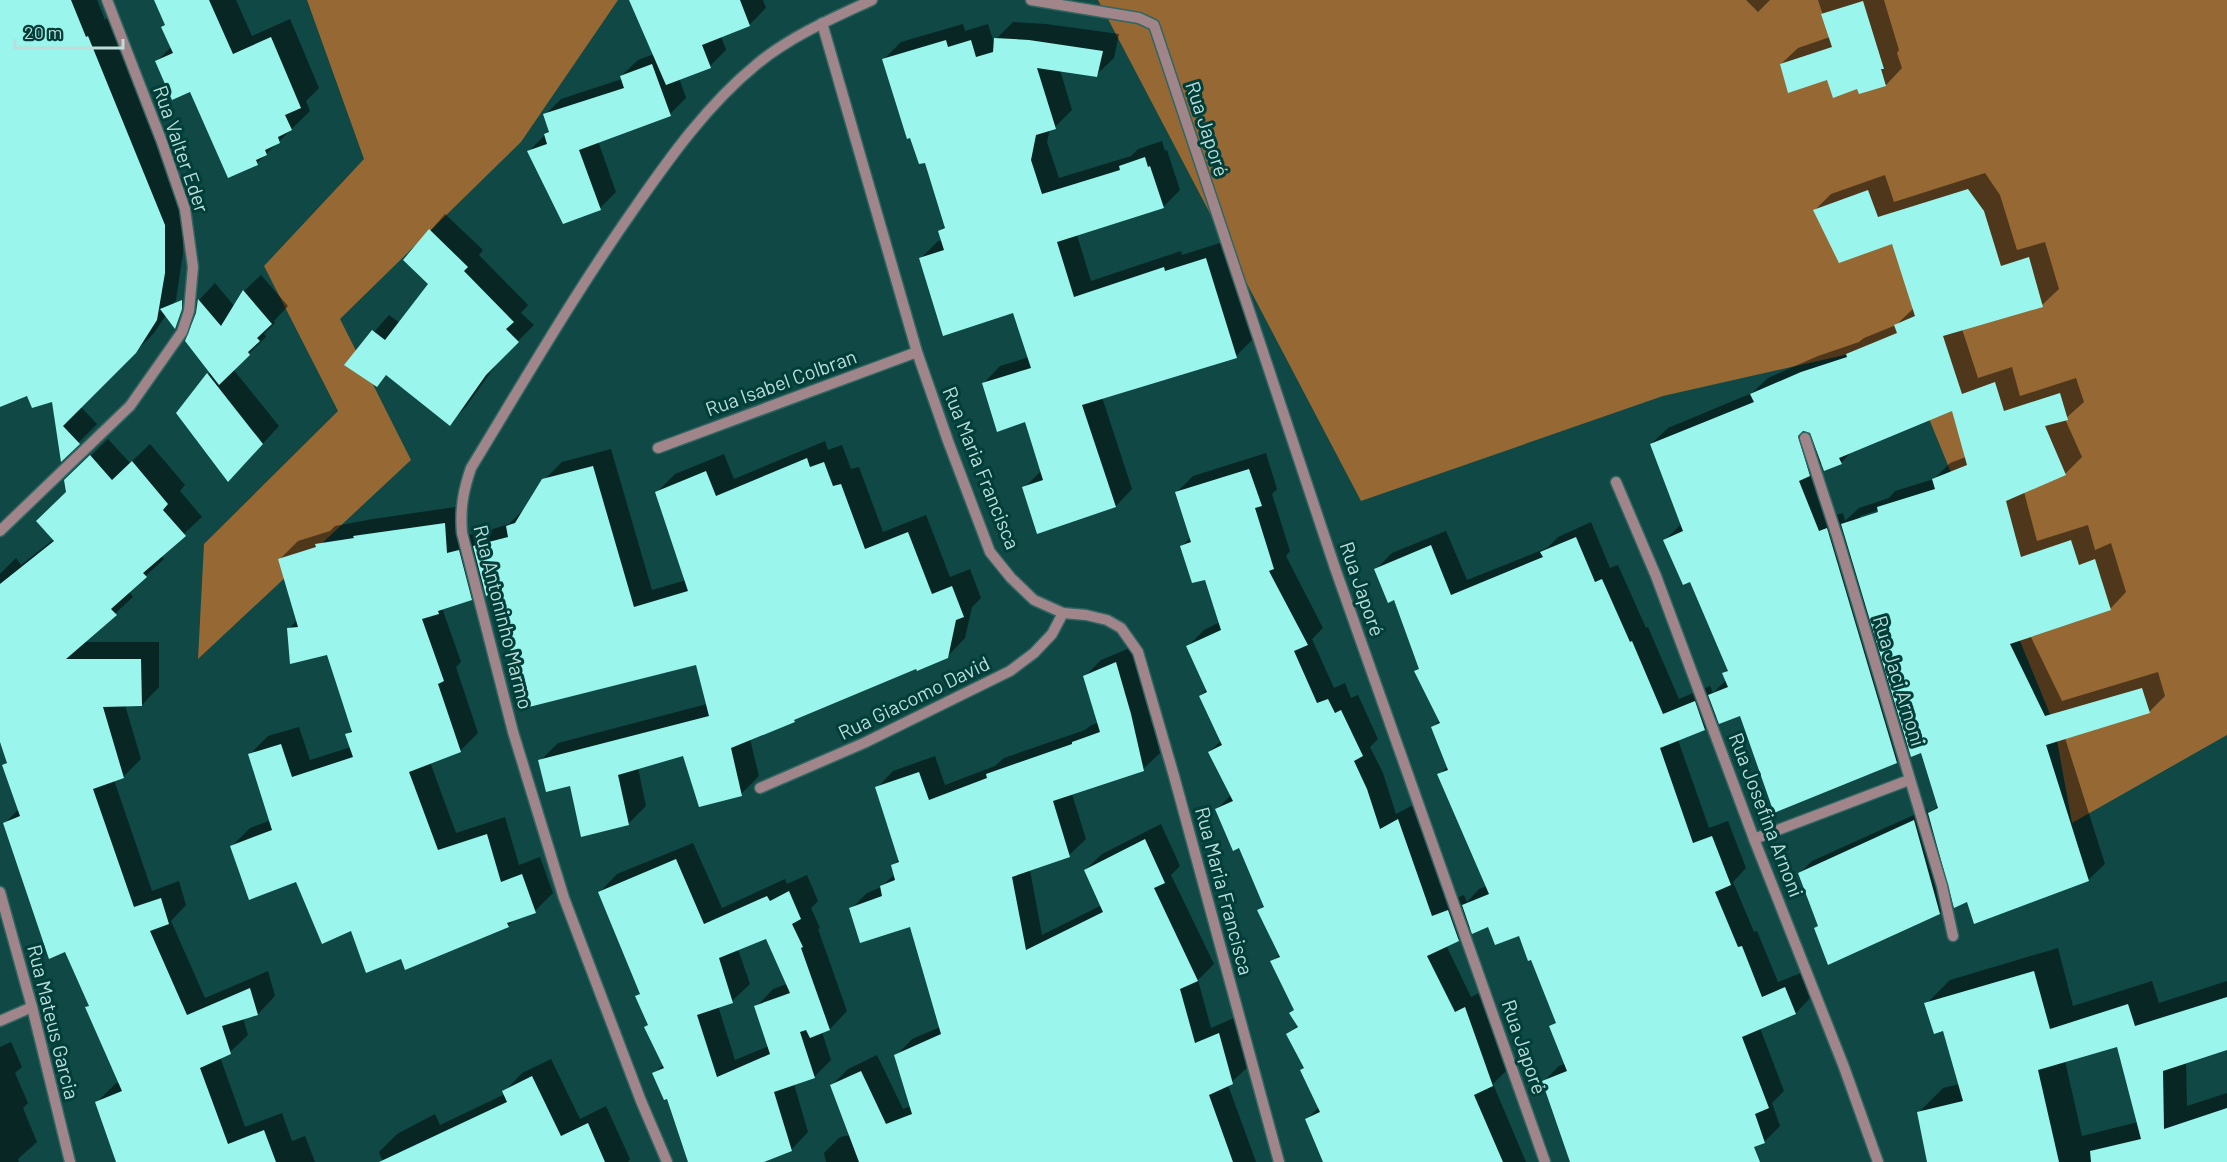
<svg xmlns="http://www.w3.org/2000/svg" width="2227" height="1162" viewBox="0 0 2227 1162" font-family="Barlow,sans-serif">
	<rect width="100%" height="100%" fill="#0f4844"/>
	<g fill="#956834">
		<path d="M307 0H618L521 142 340 319 411 460 198 659 204 544 338 411 264 266 364 159Z"/>
		<path d="M1098 0H2227V735L2072 823 2054 724 1898 343 1663 396 1361 501Z"/>
	</g>
	<g fill="#0007" fill-rule="evenodd">
		<path d="M0 0H97L105 20 107 18 183 205V253L176 300 154 333 81 407 97 424 62 459 53 400 28 394 0 405Z"/>
		<path d="M155 0H236L252 36 290 19 319 88 306 101 310 111 257 163 228 176 191 90 157 61 171 47 163 27 166 24Z"/>
		<path d="M630 0H763L766 8 749 25 721 36 726 50 710 66 679 78 686 98 670 114 598 141 616 192 600 208 529 151 550 130 545 115 561 99 622 79 621 76 638 60 654 54Z"/>
		<path d="M1746 0H1770L1758 12Z"/>
		<path d="M1818 0H1884L1899 50 1897 53 1902 68 1886 85 1858 87 1781 64 1798 48 1830 37Z"/>
		<path d="M1013 22 1046 24 1119 34 1114 58 1096 75 1060 70 1072 110 1055 127 1050 129 1047 142 1059 178 1131 156 1138 149 1162 141 1165 151 1167 150 1180 190 1163 207 1077 235 1091 281 1181 251 1182 255 1223 242 1253 339 1236 356 1102 397 1132 489 1116 506 1024 488 1042 470 1026 420 984 383 1000 366 1029 357 1014 312 921 258 938 241 943 240 940 231 946 225 926 161 884 59 901 42 963 24 965 31 988 24 995 46 996 39Z"/>
		<path d="M1985 173 2000 195 2017 250 2045 242 2059 289 2042 305 1962 329 1978 378 2012 367 2020 396 2076 378 2084 402 2065 419 2082 457 2065 474 2024 492 2037 541 2088 525 2095 550 2111 543 2126 592 2110 609 2030 635 2062 701 2158 672 2165 696 2149 712 2065 738 2105 864 2088 880 1968 900 1953 899 1940 913 1819 925 1800 873 1812 861 1927 809 1928 815 1939 805 1922 751 1910 748 1896 762 1741 714 1718 716 1705 729 1678 740 1709 828 1728 821 1746 868 1733 882 1754 932 1757 931 1778 982 1801 973 1811 997 1796 1013 1760 1028 1784 1091 1772 1103 1780 1126 1764 1142 1706 1162H1572L1544 1081 1559 1066 1566 1063 1551 1027 1557 1021 1520 934 1489 925 1471 926 1458 939 1446 945 1471 997 1481 992 1508 1069 1493 1084 1526 1162H1324L1307 1119 1319 1107 1302 1070 1305 1066 1288 1035 1298 1025 1291 1013 1295 1009 1272 962 1280 954 1259 910 1265 905 1240 846 1216 810 1231 795 1209 752 1222 740 1200 696 1207 689 1188 646 1204 630 1220 622 1206 578 1182 546 1191 537 1177 492 1193 476 1266 453 1277 489 1272 494 1290 551 1286 556 1323 628 1312 639 1334 688 1345 683 1351 698 1358 695 1378 739 1370 747 1383 773 1396 814 1415 804 1449 901 1464 895 1467 902 1479 889 1487 886 1439 775 1448 766 1433 727 1440 720 1416 672 1420 667 1395 598 1376 569 1392 553 1446 531 1467 580 1547 548 1558 537 1591 522 1610 568 1618 565 1646 628 1648 627 1679 699 1710 686 1713 693 1727 679 1724 674 1729 669 1691 580 1665 540 1682 523 1651 444 1668 428 1752 393 1768 378 1818 356 1859 342 1864 338 1896 325 1914 308 1893 242 1815 210 1831 194 1885 175 1894 202ZM1953 409 1966 457 1950 463 1934 479 1895 491 1889 498 1859 508 1845 521 1843 513 1836 515 1817 467 1822 462 1841 463 1853 450ZM1885 508 1886 511 1860 519V516Z"/>
		<path d="M445 214 483 250 479 255 528 305 521 313 534 325 501 358 465 408 449 424 387 374 377 385 346 364 389 315 400 323 430 284 405 260Z"/>
		<path d="M261 275 288 306 274 321 275 323 264 334 266 337 233 369 279 426 245 463 178 413 211 372 198 313 199 300 215 283 235 307 244 291Z"/>
		<path d="M108 439 130 463 150 444 185 485 180 491 202 517 161 555 164 559 129 591 133 597 84 642H159V687L142 705H125L141 759 123 777 114 780 152 891 179 881 186 905 171 921 205 998 268 971 275 996 258 1014 243 1018 248 1035 230 1052 220 1057 245 1127 282 1113 292 1141 305 1136 315 1162H118L97 1102 115 1084 120 1082 87 1007 90 1004 5 823 19 809 4 765 8 761 0 738V574L16 558 21 565 54 539 67 493 65 481Z"/>
		<path d="M825 441 828 450 842 445 851 469 859 467 883 532 926 515 950 577 970 569 981 598 972 607 965 638 947 657 917 667 750 739 759 776 741 794 684 754 638 768 646 806 628 824 540 761 558 743 707 704 697 663 485 585 471 599 442 608 461 662 456 667 478 733 460 751 430 762 456 833 505 817 519 865 540 857 553 893 535 911 516 918 508 926 402 957 352 929 297 880 232 846 250 828 271 820 250 754 268 736 299 727 310 760 351 747 347 735 352 729 328 653 289 629 297 620 280 559 298 541 330 531 335 526 373 519 462 506 465 536 477 533 479 543 493 529 509 524 525 508 544 480 562 462 611 449 652 590 686 580 657 492 675 474 724 454 734 479Z"/>
		<path d="M1132 647 1147 697 1160 753 1143 769 1072 794 1086 839 1069 855 1030 870 1042 935 1102 905 1085 870 1102 854 1161 824 1180 866 1171 875 1214 964 1198 980 1211 1028 1236 1017 1248 1067 1228 1085 1256 1162H826L824 1153 840 1137 851 1135 832 1085 848 1069 877 1055 903 1109 911 1106 896 1056 912 1039 940 1027 911 925 851 909 867 893 881 887 895 874 892 866 899 859 877 788 893 771 935 756 945 785 995 766 1004 758 1085 730 1090 726 1099 722 1085 676 1101 660Z"/>
		<path d="M693 843 722 908 785 879 787 884 807 875 818 901 811 908 820 928 818 929 847 1011 830 1029 822 1032 831 1060 814 1077 794 1084 808 1132 791 1150 759 1162H690L668 1097 654 1074 664 1064 645 1027 649 1024 637 996 641 993 600 892 617 874ZM767 937 787 984 773 989 756 1007 769 1046 735 1060 718 1006 732 1001 750 984 738 949Z"/>
		<path d="M2058 948 2073 1006 2152 981 2159 1003 2227 981V1049L2186 1062 2187 1106 2227 1093V1162H1929L1919 1112 1943 1088 1960 1084 1944 1030 1926 1004 1950 980ZM2118 1045 2138 1122 2082 1136 2065 1061Z"/>
		<path d="M11 1042 22 1067 15 1073 28 1103 23 1108 37 1142 18 1159 19 1162H0V1047Z"/>
		<path d="M551 1059 580 1119 606 1106 630 1159 628 1162H383L379 1152 397 1134 435 1114 440 1125 505 1094 504 1092 522 1073Z"/>
	</g>
	<g fill="#9af6ed" fill-rule="evenodd">
		<path d="M0 0H71L86 37 88 36 165 225V273L157 320 136 353 63 426 80 444 61 462 52 402 32 408 27 396 0 407Z"/>
		<path d="M154 0H209L233 54 271 37 301 108 285 115 292 130 278 137 280 143 265 150 267 155 256 160 258 165 228 178 190 92 172 100 155 61 173 53 161 27 165 25Z"/>
		<path d="M629 0H740L750 26 702 45 711 68 666 85Z"/>
		<path d="M1863 1 1884 69H1881L1886 86 1859 94 1857 89 1833 98 1827 80 1788 93 1780 64 1832 47 1821 14Z"/>
		<path d="M994 38 1029 40 1103 51 1097 77 1037 68 1056 129 1036 135 1031 160 1042 194 1120 170 1119 166 1145 157 1148 167 1150 166 1164 208 1057 242 1074 297 1164 267 1165 271 1206 258 1237 358 1082 405 1116 507 1037 534 1022 487 1043 480 1025 422 997 432 982 383 1031 368 1013 313 943 336 919 258 944 250 938 231 945 228 925 163 919 164 910 138 907 139 882 59 946 40 948 47 971 40 976 57 993 52Z"/>
		<path d="M652 64 671 116 579 150 601 210 563 224 527 151 547 144 544 134 549 132 543 114 624 88 620 76Z"/>
		<path d="M1968 189 1984 211 2001 266 2029 257 2043 307 1943 336 1962 394 1995 382 2004 411 2060 393 2068 420 2045 426 2066 475 2006 501 2021 557 2071 540 2079 565 2095 559 2111 610 2010 644 2045 716 2142 688 2150 713 2046 745 2089 881 1974 924 1967 902 1954 908 1928 813 1938 808 1921 753 1911 757 1841 524 1878 512 1877 507 1935 489 1932 479 1967 465 1952 411 1839 458 1842 464 1824 471 1810 433 1803 431 1798 436 1810 476 1799 481 1819 531 1827 528 1897 763 1774 813 1740 716 1719 724 1708 695 1728 687 1722 673 1728 671 1690 582 1683 585 1663 540 1683 531 1650 444 1754 402 1750 394 1801 372 1847 357 1846 354 1897 333 1894 325 1915 316 1892 244 1839 263 1813 210 1868 190 1878 217Z"/>
		<path d="M429 229 468 267 464 271 514 322 506 329 519 342 486 375 450 426 386 375 377 387 344 365 372 330 385 340 428 284 403 260Z"/>
		<path d="M243 290 272 324 257 338 260 341 248 352 250 355 219 385 185 341 196 313 198 299 221 326Z"/>
		<path d="M182 300V309L175 329 160 309Z"/>
		<path d="M207 373 263 444 228 482 176 413Z"/>
		<path d="M90 455 112 480 132 461 168 504 163 510 186 536 143 573 147 577 111 609 117 615 66 659H141L142 706 103 707 124 778 93 789 134 907 161 898 169 924 150 931 187 1015 250 988 258 1015 222 1026 231 1054 200 1068 228 1144 264 1130 276 1162H116L95 1102 122 1091 85 1007 89 1006 65 952 49 959 3 823 20 816 2 765 7 763 0 742V584L54 541 36 521 66 492 64 480Z"/>
		<path d="M807 458 810 467 824 462 833 486 841 484 865 549 908 532 932 594 952 586 964 617 956 620 948 658 917 671 916 669 794 720 795 722 731 748 742 796 699 807 683 756 618 775 629 825 581 837 570 786 546 792 538 760 709 716 696 665 525 708 496 592 486 596 473 546 508 537 506 526 515 523 542 479 593 466 634 607 688 591 655 492 706 471 716 496Z"/>
		<path d="M1249 469 1262 506 1255 508 1274 569 1269 571 1308 645 1294 651 1317 703 1328 699 1335 713 1341 710 1363 756 1354 761 1367 789 1380 829 1398 819 1432 916 1448 910 1459 941 1427 956 1455 1012 1465 1007 1493 1086 1474 1095 1503 1162H1323L1305 1119 1320 1112 1300 1070 1304 1068 1286 1034 1298 1027 1289 1013 1294 1010 1270 961 1280 957 1257 910 1264 907 1239 848 1233 851 1215 809 1233 801 1208 752 1222 745 1199 696 1207 692 1186 646 1221 630 1205 580 1192 583 1180 546 1191 542 1175 492Z"/>
		<path d="M445 523 447 553 459 550 472 600 438 611 439 614 422 619 444 681 438 684 461 752 409 772 438 850 487 834 501 882 522 874 536 913 507 923 509 927 405 970 401 959 366 973 351 931 322 944 296 882 249 900 230 846 272 830 248 754 281 744 292 777 353 757 345 734 352 732 327 655 290 664 287 628 298 627 278 559 316 547 315 544 354 538 353 536Z"/>
		<path d="M1576 537 1595 582 1602 579 1630 642 1632 641 1663 714 1695 701 1705 730 1660 748 1693 843 1712 836 1731 885 1715 892 1738 947 1742 946 1762 997 1785 987 1796 1014 1742 1037 1769 1108 1755 1114 1765 1143 1754 1147 1760 1162H1570L1542 1081 1567 1071 1549 1026 1556 1023 1531 960 1528 961 1519 936 1495 945 1488 927 1472 934 1462 905 1489 894 1437 774 1448 770 1431 727 1440 723 1414 671 1419 669 1394 600 1388 603 1374 569 1431 545 1451 595 1543 557 1540 552Z"/>
		<path d="M1116 662 1131 714 1144 771 1053 801 1070 857 1012 877 1026 950 1103 912 1084 870 1145 839 1165 883 1154 888 1198 981 1180 989 1195 1043 1219 1033 1233 1084 1209 1095 1233 1162H859L830 1085 861 1071 886 1124 912 1114 894 1055 941 1034 910 927 860 943 849 908 882 896 880 886 895 880 891 865 899 862 875 787 919 772 929 800 987 778 986 774 1072 744V742L1100 732 1083 676Z"/>
		<path d="M1914 820 1940 914 1828 965 1814 928 1818 926 1798 873Z"/>
		<path d="M676 859 704 924 767 896 770 901 789 891 801 919 792 924 803 947 801 948 830 1030 810 1038 806 1030 800 1032 815 1078 774 1092 792 1151 764 1162H688L667 1099 664 1100 652 1073 664 1068 644 1027 648 1025 635 996 640 994 598 892ZM766 939 790 993 754 1006 770 1054 717 1077 697 1015 733 1003 719 958Z"/>
		<path d="M2034 971 2050 1029 2128 1004 2135 1026 2227 997V1050L2163 1071 2164 1129 2227 1108V1162H2091L2090 1151 2141 1139 2117 1047 2038 1070 2059 1162H1927L1917 1112 1963 1101 1943 1031 1934 1034 1924 1003Z"/>
		<path d="M532 1076 561 1136 588 1123 605 1162H379L507 1102 502 1091Z"/>
	</g>
	<g fill="none" stroke-linecap="round" stroke-linejoin="round">
		<defs>
			<g id="minor">
				<path d="M1031 0 1139 18 1154 25 1335 568 1545 1162"/>
				<path d="M822 23 917 352 948 441 990 552 1011 578 1034 600 1063 613 1086 615 1107 620 1121 628 1138 652 1174 776 1279 1162"/>
				<path d="M1805 438 1838 539 1942 886 1953 936"/>
				<path d="M658 448 917 352"/>
				<path d="M1616 482 1656 576 1754 839 1844 1067 1878 1162"/>
				<path d="M0 531 130 406 182 332 189 311 193 267 185 209 162 142 107 0"/>
				<path d="M760 788 864 743 1010 671 1034 653 1052 634 1063 613"/>
				<path d="M1754 839 1909 780"/>
				<path d="M0 892 32 1007 70 1162"/>
				<path d="M0 1021 32 1007"/>
				<path d="M667 1162 641 1101 564 898 513 732 462 533C460 509 463 491 471 468 524 381 575 293 634 209 670 157 708 104 757 64 791 36 833 18 872 0"/>
			</g>
		</defs>
		<use href="#minor" stroke="#326662" stroke-width="13"/>
		<use href="#minor" stroke="#a0868a" stroke-width="10"/>
	</g>
	<g text-anchor="middle" stroke-width="6" stroke-linejoin="round" paint-order="stroke">
		<g font-size="20" fill="#bcddd9" stroke="#003e3a">
			<text transform="translate(1207 129) rotate(72)" y="7">Rua Japoré</text>
			<text transform="translate(181 149) rotate(71)" y="7">Rua Valter Eder</text>
			<text transform="translate(781 383) rotate(-20)" y="7">Rua Isabel Colbran</text>
			<text transform="translate(981 468) rotate(68)" y="7">Rua Maria Francisca</text>
			<text transform="translate(1362 589) rotate(71)" y="7">Rua Japoré</text>
			<text transform="translate(503 617) rotate(76)" y="7">Rua Antoninho Marmo</text>
			<text transform="translate(1899 681) rotate(73)" y="7">Rua Jaci Arnoni</text>
			<text transform="translate(914 698) rotate(-26)" y="7">Rua Giacomo David</text>
			<text transform="translate(1766 815) rotate(69)" y="7">Rua Josefina Arnoni</text>
			<text transform="translate(1224 891) rotate(75)" y="7">Rua Maria Francisca</text>
			<text transform="translate(53 1022) rotate(76)" y="7">Rua Mateus Garcia</text>
			<text transform="translate(1524 1047) rotate(71)" y="7">Rua Japoré</text>
		</g>
	</g>
	<path d="M15 39v9h108v-9" fill="none" stroke="#bcddd9" stroke-width="3"/>
	<text x="24" y="39" font-size="18" fill="#bcddd9" stroke="#003e3a" stroke-width="4.5" paint-order="stroke">20 m</text>
</svg>
